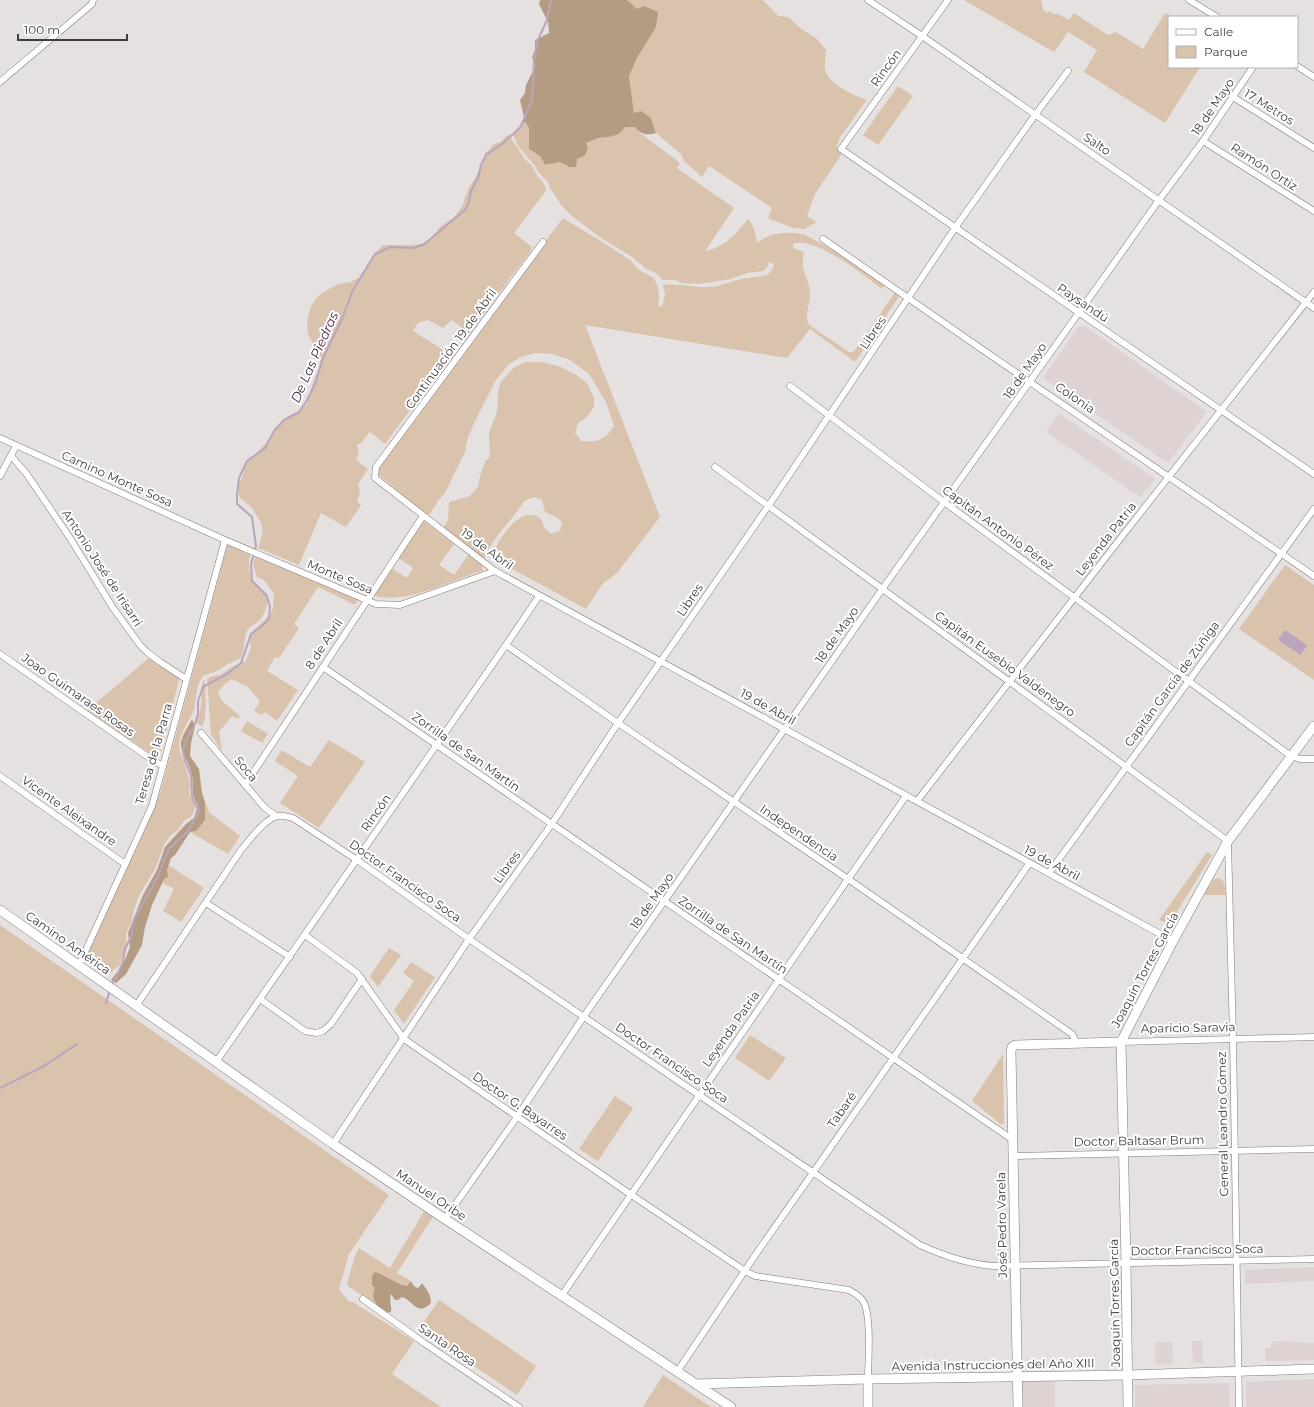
<svg xmlns="http://www.w3.org/2000/svg" width="1314" height="1407" viewBox="0 0 1314 1407" font-family="Montserrat,sans-serif">
	<rect width="100%" height="100%" fill="#e5e1e1"/>
	<g fill="#dfd2d2">
		<path d="M1079 326H1085L1207 412 1168 463 1043 378Z"/>
		<path d="M1059 413 1155 479 1140 497 1046 432Z"/>
		<path d="M1314 1267V1281L1245 1284V1270Z"/>
		<path d="M1192 1341H1202L1203 1363H1193Z"/>
		<path d="M1272 1341 1314 1343V1360L1266 1361 1265 1348H1271Z"/>
		<path d="M1155 1342H1172L1173 1364 1156 1365Z"/>
		<path d="M1314 1379V1407H1246V1382Z"/>
		<rect x="1022" y="1381" width="33" height="26"/>
		<path d="M1229 1383 1230 1407H1135V1385Z"/>
	</g>
	<g fill="#d9c3ad">
		<path d="M627 0H763L778 16 788 17 800 28 816 38 826 50C826 55 824 65 825 69 827 83 854 96 867 100L840 137 837 146 841 155 815 194 807 216 816 222 805 229 793 228 768 218 772 208 709 166 702 177 684 161 681 154 656 133 651 118 634 113 629 76 637 58 656 27Z"/>
		<path d="M964 0H1042L1041 2 1043 7 1042 9 1047 13 1049 11 1055 15 1056 13 1069 20 1074 13 1108 35 1116 32 1143 49 1165 13 1172 17H1169V67H1200L1165 123 1084 72 1097 50 1068 32 1054 52Z"/>
		<path d="M898 86 913 96 878 145 863 135Z"/>
		<path d="M523 122 526 123 529 128V149L540 156 545 165 577 159 586 143 598 138 609 137 625 127H635L639 132 680 163 677 168 734 208 705 251C725 247 735 235 748 219 754 225 756 235 757 243 769 233 786 231 801 234 807 235 813 239 818 242 842 254 864 270 886 284L882 289C865 276 814 235 793 244V248L804 252C799 273 810 277 810 295 810 305 804 315 809 325L849 352H853L856 349 896 291 900 295 855 362 810 329 787 358 585 325 660 517 617 573 603 583 586 609 492 558C496 542 518 506 538 517 543 519 542 523 544 527 546 530 549 532 551 534L560 531 562 523 558 518 545 512 542 500 535 497 524 501C512 522 494 534 485 558L477 556 446 531 444 527 448 520 449 502 470 496 478 487 480 476 485 462 490 456 489 433 497 412 498 394 500 383 513 368 525 362H543L561 367 576 375 587 383 594 398V406L588 416 578 423 575 433 581 441C598 442 604 441 614 426L606 402 589 374 570 360 552 354 535 353 521 357 508 365 496 380 478 415 468 437 465 452 445 493 438 501 430 514H425L378 474V460L563 218 615 250 630 260 639 270 654 278C658 287 661 295 658 305L662 307 665 294 663 285C679 283 694 288 711 287 723 286 735 279 747 278 758 276 771 279 774 264L769 262 768 266 764 271 747 273 731 279 699 284 682 283 676 280H663L656 273 646 269 631 256 601 238 572 216 561 205 550 188 548 182 538 172 535 166 518 146 513 134 515 133 516 129Z"/>
		<path d="M509 135 524 158 532 166 538 177 543 182 546 188 545 192 514 233 532 247 530 252 480 318H478L477 321 469 333 452 320 443 328 428 320 418 323 413 331 451 355 385 444 370 432 360 444H357L359 453 356 460 368 469 358 484 360 493 357 502 361 505 346 527 321 513 299 565 258 548 263 532 261 523 252 508 240 498 237 490 239 482 242 478 245 465 267 442 282 421 291 415 300 411 307 404 314 379 320 367 319 355 308 334 307 321 311 306 318 296 329 289 338 284 351 282 360 277 374 254 383 245H415L428 242 441 226 454 217 463 205 465 197 468 190 483 164 485 153 490 149 493 144 501 142 506 136Z"/>
		<path d="M419 522H425L454 544 439 565 454 575 468 555 482 565 483 571C450 579 404 608 370 594L388 566 407 578 413 568 395 556Z"/>
		<path d="M228 544 251 553C246 566 250 579 261 589 264 591 268 593 268 598 268 605 264 616 259 621 255 624 250 625 247 631 244 639 245 649 241 658L226 665 219 670 203 676 198 685 194 710 182 733 180 739 179 748 188 774 190 785 189 793 195 805V808L192 816 184 821 178 830 170 836 164 845 155 869 140 894 134 909 131 923 126 933 127 948 120 965 106 976C97 971 88 965 88 953L109 905 142 836 160 793 225 554Z"/>
		<path d="M256 554 355 596 358 600 355 605 318 587 294 624 299 628 279 658 275 657 267 671 298 690 277 721 265 712 261 715 254 711 260 701 248 687 232 679 223 686 218 692 222 701 240 716 238 719 232 716 219 732 222 751 211 734 207 679 212 676 220 675 233 666 246 661 251 647 249 638 252 632 270 614 273 608 274 594 264 580 257 577 253 565Z"/>
		<path d="M1285 565 1314 585V680L1239 629Z"/>
		<path d="M150 657 178 677 179 680 161 751 158 754 154 756 87 711 90 708Z"/>
		<path d="M205 679C205 690 208 718 202 727L195 721C204 712 200 695 202 683Z"/>
		<path d="M247 721 268 734 262 743 241 731Z"/>
		<path d="M329 740 365 762 319 828 280 803 298 776 275 761 281 750 310 767Z"/>
		<path d="M205 802 210 813 240 836 228 854 190 832 196 830 205 820Z"/>
		<path d="M1207 852 1212 855 1170 923 1164 922 1159 920Z"/>
		<path d="M168 865 204 888 181 922 163 911 174 889 163 883 164 879 168 877 167 870Z"/>
		<path d="M1220 878 1224 882 1226 895H1203L1214 879Z"/>
		<path d="M0 925 389 1195 349 1254 339 1289 349 1302H353L414 1341 392 1374 441 1407H0Z"/>
		<path d="M389 948 401 955 378 987 370 976Z"/>
		<path d="M411 962 435 977 404 1024 394 1010 414 981 403 973Z"/>
		<path d="M750 1035 786 1058 769 1081 735 1058Z"/>
		<path d="M1003 1054 1004 1123 1002 1125 972 1101Z"/>
		<path d="M615 1096 633 1108 598 1161 579 1149Z"/>
		<path d="M425 1210 434 1215 397 1273 411 1281 407 1286C400 1285 388 1278 382 1274L375 1288 378 1306 348 1286 347 1283 355 1256 359 1248 390 1268Z"/>
		<path d="M439 1300 536 1366 517 1395 419 1329Z"/>
		<path d="M663 1375 711 1407H643Z"/>
	</g>
	<g fill="#b49c82">
		<path d="M540 0H627L637 9 644 6 658 12 656 27 637 58 629 76 634 113 641 111 651 118 656 133C647 136 640 134 635 127H625L619 134 609 137 598 138 586 143 588 149 584 156 577 159 576 167H570L560 162 545 165 540 156 529 149V128L526 123 523 122 524 117 520 100 525 93 526 85 535 67 532 57 535 50V40L549 33 548 22 539 4Z"/>
		<path d="M192 719 195 726 191 743 190 756 199 769 202 793 205 802V820L196 831 190 832 175 855 171 858 167 870 168 877 164 879 152 905 145 927 142 945 126 974 116 983 111 980 122 966 126 957 130 947 128 933 143 895 157 870 165 847 186 824 194 818 198 805C189 793 195 784 191 772 189 762 180 752 181 742 182 735 189 726 192 719Z"/>
		<path d="M375 1272C386 1275 396 1284 407 1286L411 1281 413 1285 417 1288 419 1287 422 1283C427 1290 431 1295 431 1303 417 1317 414 1301 402 1297L398 1300H395L391 1294C389 1301 392 1305 391 1312L386 1313C377 1306 370 1299 375 1288L372 1285V1276Z"/>
	</g>
	<path fill="#bba4be" d="M1285 630 1307 645 1301 655 1278 640Z"/>
	<g fill="none" stroke-linecap="round" stroke-linejoin="round">
		<g stroke="#bba4be" stroke-width="2">
			<path d="M112 984 117 976 123 962 125 949 131 937 134 919 158 877 163 862 170 848 188 831 199 811 192 797 191 775 185 761 183 751 186 740 194 727 198 714V701L203 687 227 674 241 663 251 634 263 625 269 619 270 607 267 596 252 581 251 564 256 546 252 517 237 504V494L239 478 247 461 265 448 274 431 284 420 299 412 306 402 315 384 323 358 342 319 353 290 375 254 391 247 413 248 423 245 465 210 469 202 471 191 478 178 481 165 486 155 503 143 520 128 532 100 534 60 537 42 547 20 551 0"/>
			<path d="M106 1003 110 990"/>
			<path d="M0 1088 44 1066 77 1044"/>
		</g>
		<defs>
			<g id="street">
				<path d="M868 0 922 36 1314 308"/>
				<path d="M948 0 841 149 1314 474"/>
				<path d="M1189 0 1217 17"/>
				<path d="M1297 66 1314 77"/>
				<path d="M0 82 92 4 93 0"/>
				<path d="M1233 97 1314 148"/>
				<path d="M1203 141 1314 211"/>
				<path d="M823 239 983 350 1314 576"/>
				<path d="M543 242 376 467 375 478 495 571 1173 941"/>
				<path d="M790 386 944 502 1291 756 1300 759H1314"/>
				<path d="M0 438 225 540 376 604 400 605 495 571"/>
				<path d="M11 456 26 473 70 538 113 608 140 645 147 652 160 662 186 679"/>
				<path d="M715 467 1228 841 1233 1039 1239 1407"/>
				<path d="M0 476 16 446"/>
				<path d="M506 645 618 723 848 879 1072 1034 1076 1042"/>
				<path d="M0 654 151 759 163 766"/>
				<path d="M323 667 1013 1140"/>
				<path d="M201 733 265 808 276 816"/>
				<path d="M0 776 125 864"/>
				<path d="M245 785 423 516"/>
				<path d="M917 801 1123 535 1314 292"/>
				<path d="M1049 873 1314 509"/>
				<path d="M206 903 290 957"/>
				<path d="M305 935 357 973 404 1039 630 1194 745 1271 755 1276 849 1290C854 1293 860 1296 863 1301 872 1315 868 1362 868 1379"/>
				<path d="M79 965 152 806 225 540"/>
				<path d="M260 999 305 1031 316 1033 323 1031 331 1024 362 979"/>
				<path d="M136 1006 241 850C249 841 265 818 278 816 283 815 288 817 293 818L357 860 469 939 920 1245C944 1256 967 1264 994 1266L1314 1259"/>
				<path d="M1121 1042 1314 1037"/>
				<path d="M216 1062 506 645 539 596"/>
				<path d="M333 1144 469 939 551 825 618 723 769 505 955 228 1035 115 1068 71"/>
				<path d="M1013 1156 1314 1149"/>
				<path d="M445 1219 517 1117 584 1016 883 588 1159 200 1203 141 1253 67"/>
				<path d="M562 1295 848 879 906 796"/>
				<path d="M363 1299 424 1343 519 1407"/>
				<path d="M677 1372 756 1254 1029 864"/>
			</g>
			<g id="secondary">
				<path d="M0 910 333 1144 445 1219 731 1407"/>
				<path d="M868 1379V1407"/>
				<path d="M696 1384 868 1379 1128 1375 1314 1369"/>
				<path d="M1018 1407 1011 1051 1012 1047 1015 1045 1121 1042"/>
				<path d="M1128 1407 1126 1263 1121 1042 1173 941 1228 841 1314 726"/>
			</g>
		</defs>
		<use href="#street" stroke="#7e7b7b" stroke-width="7"/>
		<use href="#secondary" stroke="#7e7b7b" stroke-width="10"/>
		<use href="#street" stroke="#fff" stroke-width="6"/>
		<use href="#secondary" stroke="#fff" stroke-width="9"/>
	</g>
	<g text-anchor="middle" stroke-width="4" stroke-linejoin="round" paint-order="stroke">
		<g font-size="12" fill="#3e3c3c" stroke="#fff">
			<text transform="translate(886 68) rotate(-54)" y="4">Rincón</text>
			<text transform="translate(1213 107) rotate(-56)" y="4">18 de Mayo</text>
			<text transform="translate(1269 107) rotate(32)" y="4">17 Metros</text>
			<text transform="translate(1097 144) rotate(34)" y="4">Salto</text>
			<text transform="translate(1264 167) rotate(33)" y="4">Ramón Ortiz</text>
			<text transform="translate(1083 303) rotate(34)" y="4">Paysandú</text>
			<text transform="translate(873 333) rotate(-56)" y="4">Libres</text>
			<text transform="translate(451 349) rotate(-54)" y="4">Continuación 19 de Abril</text>
			<text transform="translate(1025 371) rotate(-55)" y="4">18 de Mayo</text>
			<text transform="translate(1075 398) rotate(34)" y="4">Colonia</text>
			<text transform="translate(117 479) rotate(24)" y="4">Camino Monte Sosa</text>
			<text transform="translate(998 528) rotate(36)" y="4">Capitán Antonio Pérez</text>
			<text transform="translate(1106 539) rotate(-52)" y="4">Leyenda Patria</text>
			<text transform="translate(487 549) rotate(36)" y="4">19 de Abril</text>
			<text transform="translate(102 568) rotate(57)" y="4">Antonio José de Irisarri</text>
			<text transform="translate(340 577) rotate(23)" y="4">Monte Sosa</text>
			<text transform="translate(690 600) rotate(-56)" y="4">Libres</text>
			<text transform="translate(837 635) rotate(-55)" y="4">18 de Mayo</text>
			<text transform="translate(324 644) rotate(-57)" y="4">8 de Abril</text>
			<text transform="translate(1005 664) rotate(36)" y="4">Capitán Eusebio Valdenegro</text>
			<text transform="translate(1172 684) rotate(-54)" y="4">Capitán García de Zúñiga</text>
			<text transform="translate(78 695) rotate(35)" y="4">Joao Guimaraes Rosas</text>
			<text transform="translate(768 707) rotate(29)" y="4">19 de Abril</text>
			<text transform="translate(466 752) rotate(35)" y="4">Zorrilla de San Martín</text>
			<text transform="translate(154 754) rotate(-74)" y="4">Teresa de la Parra</text>
			<text transform="translate(246 769) rotate(50)" y="4">Soca</text>
			<text transform="translate(69 811) rotate(35)" y="4">Vicente Aleixandre</text>
			<text transform="translate(376 813) rotate(-55)" y="4">Rincón</text>
			<text transform="translate(799 833) rotate(34)" y="4">Independencia</text>
			<text transform="translate(1052 863) rotate(28)" y="4">19 de Abril</text>
			<text transform="translate(507 867) rotate(-54)" y="4">Libres</text>
			<text transform="translate(405 881) rotate(35)" y="4">Doctor Francisco Soca</text>
			<text transform="translate(652 901) rotate(-55)" y="4">18 de Mayo</text>
			<text transform="translate(733 935) rotate(34)" y="4">Zorrilla de San Martín</text>
			<text transform="translate(68 943) rotate(35)" y="4">Camino América</text>
			<text transform="translate(1145 970) rotate(-62)" y="4">Joaquín Torres García</text>
			<text transform="translate(1188 1028) rotate(-1)" y="4">Aparicio Saravia</text>
			<text transform="translate(731 1029) rotate(-55)" y="4">Leyenda Patria</text>
			<text transform="translate(672 1063) rotate(34)" y="4">Doctor Francisco Soca</text>
			<text transform="translate(520 1106) rotate(34)" y="4">Doctor G. Bayarres</text>
			<text transform="translate(842 1110) rotate(-55)" y="4">Tabaré</text>
			<text transform="translate(1223 1124) rotate(-91)" y="4">General Leandro Gómez</text>
			<text transform="translate(1139 1141) rotate(-1)" y="4">Doctor Baltasar Brum</text>
			<text transform="translate(431 1195) rotate(34)" y="4">Manuel Oribe</text>
			<text transform="translate(1002 1225) rotate(-91)" y="4">José Pedro Varela</text>
			<text transform="translate(1197 1250) rotate(-1)" y="4">Doctor Francisco Soca</text>
			<text transform="translate(1115 1303) rotate(-91)" y="4">Joaquín Torres García</text>
			<text transform="translate(447 1345) rotate(34)" y="4">Santa Rosa</text>
			<text transform="translate(993 1365) rotate(-1)" y="4">Avenida Instrucciones del Año XIII</text>
		</g>
		<g font-size="13" font-style="italic" fill="#45254a" stroke="#fff">
			<text transform="translate(314 357) rotate(-66)" y="5">De Las Piedras</text>
		</g>
	</g>
	<rect x="1168" y="16" width="130" height="52" fill="#ffffff" stroke="#b2b1b1"/>
	<rect x="1176" y="29" width="20" height="6" fill="#ffffff" stroke="#b2b1b1"/>
	<text x="1204" y="36" font-size="12" fill="#3e3c3c">Calle</text>
	<rect x="1176" y="46" width="20" height="12" fill="#d9c3ad" stroke="#b2b1b1"/>
	<text x="1204" y="56" font-size="12" fill="#3e3c3c">Parque</text>
	<path d="M18 34v6h109v-6" fill="none" stroke="#3e3c3c" stroke-width="2"/>
	<text x="24" y="34" font-size="12" fill="#3e3c3c" stroke="#ffffff" stroke-width="3" paint-order="stroke">100 m</text>
</svg>
